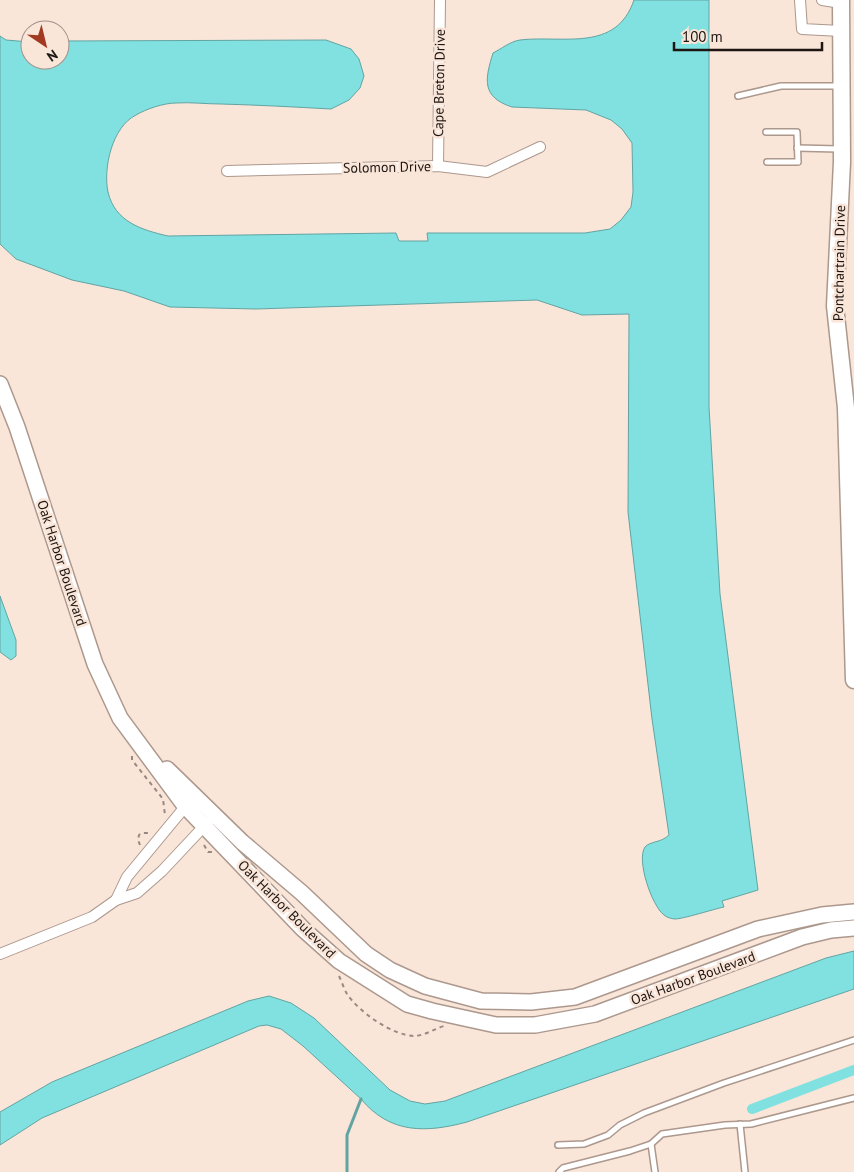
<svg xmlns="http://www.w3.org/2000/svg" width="854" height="1172" viewBox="0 0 854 1172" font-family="'PT Sans',sans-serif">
	<rect width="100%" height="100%" fill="#fae5d9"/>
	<g fill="#80e1e0" stroke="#62a4a2">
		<path d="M634 0H709V407L720 594 758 890 722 901 724 907C714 909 683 919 675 919 672 919 666 917 664 915 652 906 636 860 645 847 650 841 661 843 669 835L652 719 628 512 629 314 582 315 537 300 256 309 170 307 124 291 72 280 16 259 0 244V36L6 40 30 42V60H60V41L326 40 351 49 359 59 364 76 360 88 349 100 331 109C295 107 258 105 221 104 206 104 191 102 176 103 164 103 146 109 136 115 112 127 103 168 108 192 115 222 142 230 168 236L396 233 399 241H428L427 233H585L610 229 621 220 631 207 633 192 632 143 622 129 611 120 586 110 512 107C481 97 485 79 493 53 501 49 511 41 520 40 563 35 616 53 634 0Z"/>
		<path d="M0 596 16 640V656L11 660 0 652Z"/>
		<path d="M854 951V989L467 1122C426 1133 390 1134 361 1099L303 1046 281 1029 267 1025 259 1026 42 1118 0 1145V1112L52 1082 248 1001 269 996 291 1003 314 1018 390 1090 410 1101 425 1104 445 1101 826 958Z"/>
	</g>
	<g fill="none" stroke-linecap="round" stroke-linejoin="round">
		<path stroke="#62a4a2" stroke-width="3" d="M347 1172V1135L361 1099"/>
		<path stroke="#80e1e0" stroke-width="10" d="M752 1109 854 1070"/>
		<defs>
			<g id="lane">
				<path d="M738 96 781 86H839"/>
				<path d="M766 132H797L798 162H767"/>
				<path d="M797 148 839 149"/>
				<path d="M740 1124 745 1172"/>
				<path d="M651 1144 655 1172"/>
				<path d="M558 1145 584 1144 608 1135 620 1125 644 1113 724 1083 854 1040"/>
				<path d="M559 1172 563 1168 630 1151 651 1144 662 1134 725 1125 751 1124 854 1098"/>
			</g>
			<g id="street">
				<path d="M800 0 802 29 841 31"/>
				<path d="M822 0 841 3"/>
				<path d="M438 166 440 0"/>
				<path d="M227 171 438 166 487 172 540 147"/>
				<path d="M116 900 127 877 189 802"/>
				<path d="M0 954 92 917 116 900 137 893 162 871 208 822"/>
			</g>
			<g id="secondary">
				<path d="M0 384 17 427 95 664 120 718 185 806 303 929 339 961 407 1004 432 1011 496 1025H535L595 1014 802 937 831 930 854 928"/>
				<path d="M167 769 242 842 302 893 366 954 390 970 425 986 481 1001 531 1002 575 997 758 929 822 915 854 912"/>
			</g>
			<path id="primary" d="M841 0 842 162 835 306 846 408 854 680"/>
		</defs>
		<use href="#lane" stroke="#ac988d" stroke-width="8"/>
		<use href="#street" stroke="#ac988d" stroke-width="12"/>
		<use href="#secondary" stroke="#ac988d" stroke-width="18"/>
		<use href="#primary" stroke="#ac988d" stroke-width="19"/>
		<g stroke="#988980" stroke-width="2" stroke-dasharray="4 4" stroke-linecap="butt">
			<path d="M132 756V760L163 799 165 815"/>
			<path d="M140 845 138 840 139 835 142 833H150"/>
			<path d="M204 845 208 852H212"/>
			<path d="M339 976C342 982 344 989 347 994 359 1012 393 1036 415 1036 426 1035 434 1029 444 1026"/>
		</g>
		<use href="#lane" stroke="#fff" stroke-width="5"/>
		<use href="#street" stroke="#fff" stroke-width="10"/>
		<use href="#secondary" stroke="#fff" stroke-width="15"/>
		<use href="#primary" stroke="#fff" stroke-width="16"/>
	</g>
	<g text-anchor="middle" stroke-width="5" stroke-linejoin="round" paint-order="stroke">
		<g font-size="14" fill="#1c1511" stroke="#fae5d9">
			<text transform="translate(439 83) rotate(-89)" y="5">Cape Breton Drive</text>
			<text transform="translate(387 167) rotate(-1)" y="5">Solomon Drive</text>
			<text transform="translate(839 263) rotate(-89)" y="5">Pontchartrain Drive</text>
			<text transform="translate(62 563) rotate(72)" y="5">Oak Harbor Boulevard</text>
			<text transform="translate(287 909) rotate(45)" y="5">Oak Harbor Boulevard</text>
			<text transform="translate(693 978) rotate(-20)" y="5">Oak Harbor Boulevard</text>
		</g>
	</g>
	<g transform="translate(45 45) rotate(145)"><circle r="24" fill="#fae5d9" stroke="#a19289"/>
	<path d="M0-4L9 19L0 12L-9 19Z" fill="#a23921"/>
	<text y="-8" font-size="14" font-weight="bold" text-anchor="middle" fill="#1c1511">N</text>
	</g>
	<path d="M674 42v8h148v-8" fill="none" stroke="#1c1511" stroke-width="2.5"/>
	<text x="682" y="42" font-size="15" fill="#1c1511" stroke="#fae5d9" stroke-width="4" paint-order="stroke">100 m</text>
</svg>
